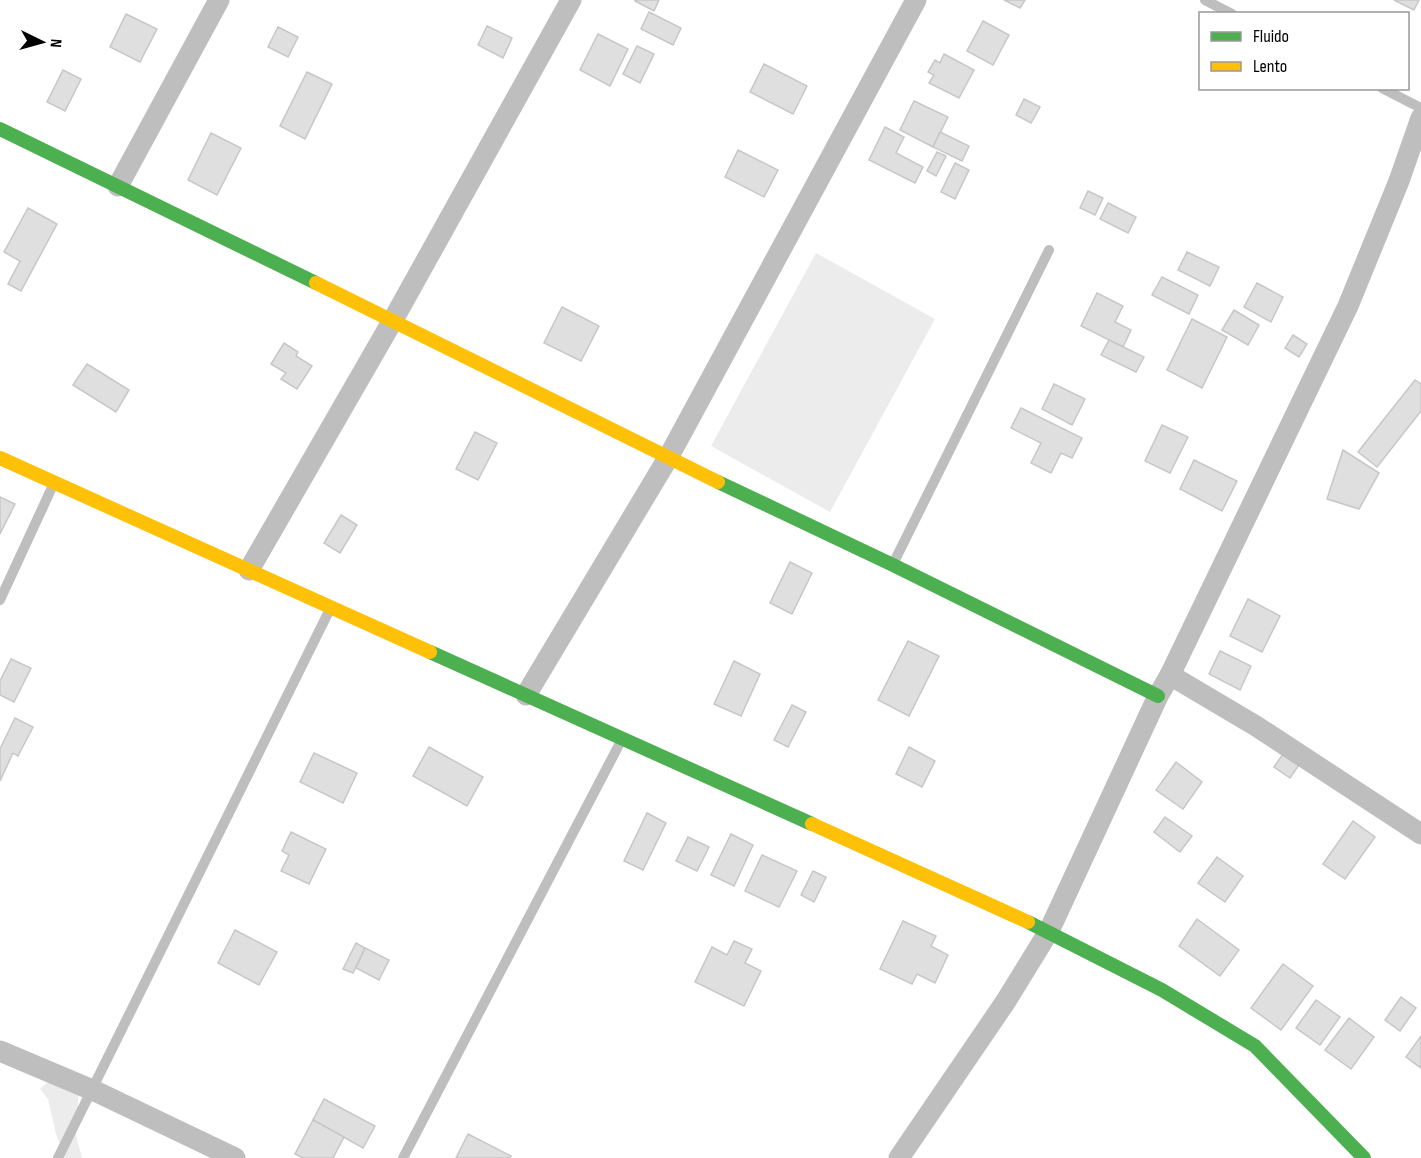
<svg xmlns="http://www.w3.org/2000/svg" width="1421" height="1158" viewBox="0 0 1421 1158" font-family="'Sofia Sans Condensed',sans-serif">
	<rect width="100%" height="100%" fill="#fff"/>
	<g fill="#ececec">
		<path d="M816 253 935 319 830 512 711 446Z"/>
		<path d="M49 1081 79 1085 76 1135 82 1158H65L56 1134 48 1099 40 1089Z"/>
	</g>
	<g fill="#dfdfdf" stroke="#c7c7c7" stroke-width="1.5">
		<path d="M635 0H659L654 11 635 1Z"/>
		<path d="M1004 0H1025L1020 8Z"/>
		<path d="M1394 0H1419L1414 10Z"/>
		<path d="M649 12 681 28 673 45 641 29Z"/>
		<path d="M126 14 157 29 140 62 110 47Z"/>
		<path d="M983 21 1009 35 993 65 967 51Z"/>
		<path d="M487 26 512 38 503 58 478 45Z"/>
		<path d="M278 27 298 37 288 57 268 47Z"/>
		<path d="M598 34 628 49 610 86 580 70Z"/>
		<path d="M637 46 654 54 640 83 623 74Z"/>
		<path d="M944 54 974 70 959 98 929 83 934 75 928 72 935 60 940 63Z"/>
		<path d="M764 64 807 86 793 114 750 92Z"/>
		<path d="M63 70 81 79 65 111 47 102Z"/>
		<path d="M307 72 332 84 305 139 280 126Z"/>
		<path d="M1024 99 1040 107 1031 123 1016 115Z"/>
		<path d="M914 101 948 117 933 147 900 130Z"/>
		<path d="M885 127 904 137 896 153 923 167 915 183 869 160Z"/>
		<path d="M940 132 969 146 962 161 933 147Z"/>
		<path d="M211 133 241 148 217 195 188 180Z"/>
		<path d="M738 150 778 170 764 197 725 177Z"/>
		<path d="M937 152 946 156 936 176 927 171Z"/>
		<path d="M955 163 969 170 955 199 941 192Z"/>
		<path d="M1088 191 1103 198 1095 215 1080 208Z"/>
		<path d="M1108 203 1136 217 1128 233 1100 219Z"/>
		<path d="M28 208 57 224 21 291 8 284 20 261 4 252Z"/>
		<path d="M1187 252 1219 267 1210 286 1178 270Z"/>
		<path d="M1162 277 1198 295 1189 314 1152 295Z"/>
		<path d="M1257 283 1283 297 1271 322 1244 307Z"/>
		<path d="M1097 293 1123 306 1115 322 1131 330 1123 347 1081 326Z"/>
		<path d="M562 307 599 326 581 361 544 343Z"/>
		<path d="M1234 310 1259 325 1248 345 1222 330Z"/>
		<path d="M1192 319 1227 337 1202 388 1167 370Z"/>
		<path d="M1293 335 1307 344 1299 357 1285 348Z"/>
		<path d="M1109 340 1144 357 1136 372 1101 355Z"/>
		<path d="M284 343 298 352 296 356 312 366 297 389 281 379 286 373 271 364Z"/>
		<path d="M87 364 129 390 116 412 73 385Z"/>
		<path d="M1415 380 1421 384V411L1377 467 1358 452Z"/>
		<path d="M1054 384 1085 399 1072 425 1042 409Z"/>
		<path d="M1021 408 1082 438 1072 458 1061 453 1051 473 1031 463 1041 443 1011 428Z"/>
		<path d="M1162 425 1188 437 1170 473 1145 461Z"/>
		<path d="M475 432 497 443 478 480 456 469Z"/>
		<path d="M1343 450 1379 473 1359 509 1327 499Z"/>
		<path d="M1194 460 1237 481 1222 511 1180 489Z"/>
		<path d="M0 497 15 504 0 534Z"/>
		<path d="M341 515 357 525 340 553 324 543Z"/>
		<path d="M790 562 812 573 792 614 770 603Z"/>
		<path d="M1248 599 1280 616 1262 652 1230 636Z"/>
		<path d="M908 641 939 656 909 716 878 700Z"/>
		<path d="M1220 651 1251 666 1240 690 1209 674Z"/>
		<path d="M11 659 31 668 14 702 0 695V681Z"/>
		<path d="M734 661 760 674 741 716 714 704Z"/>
		<path d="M792 705 806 712 788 747 774 740Z"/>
		<path d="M15 718 33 727 18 756 13 753 0 781V749Z"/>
		<path d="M429 747 483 777 467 806 413 776Z"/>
		<path d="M909 747 935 761 922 787 896 774Z"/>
		<path d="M314 753 357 773 343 803 300 782Z"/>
		<path d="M1283 754 1299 765 1290 778 1274 767Z"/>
		<path d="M1176 762 1202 782 1183 809 1156 790Z"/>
		<path d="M647 813 666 823 643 870 624 861Z"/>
		<path d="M1165 817 1192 836 1180 852 1154 832Z"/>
		<path d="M1353 821 1375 837 1345 879 1323 864Z"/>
		<path d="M291 832 326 849 309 884 281 871 289 855 282 851Z"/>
		<path d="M731 834 753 845 734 886 711 875Z"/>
		<path d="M688 837 709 847 697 871 676 861Z"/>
		<path d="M762 855 797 871 779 907 745 891Z"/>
		<path d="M1217 857 1243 876 1225 902 1198 883Z"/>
		<path d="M813 871 826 877 814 902 801 895Z"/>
		<path d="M1197 919 1239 950 1220 976 1179 946Z"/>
		<path d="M903 921 936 936 931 946 948 955 935 983 917 974 912 984 880 969Z"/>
		<path d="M235 930 277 952 259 985 218 963Z"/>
		<path d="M734 941 752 949 745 963 761 971 744 1006 695 982 712 947 727 955Z"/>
		<path d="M356 943 365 948 353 973 343 969Z"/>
		<path d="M365 948 389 960 379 980 356 968Z"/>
		<path d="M1283 964 1313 986 1281 1030 1251 1008Z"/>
		<path d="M1401 997 1416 1008 1400 1031 1385 1020Z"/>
		<path d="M1316 1000 1340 1017 1320 1045 1296 1028Z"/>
		<path d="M1349 1018 1374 1037 1351 1069 1325 1050Z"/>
		<path d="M1421 1036V1068L1406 1057Z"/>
		<path d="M324 1099 375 1126 363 1148 313 1120Z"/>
		<path d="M313 1120 344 1137 333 1158H303L295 1154Z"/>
		<path d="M468 1134 511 1156 510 1158H456Z"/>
	</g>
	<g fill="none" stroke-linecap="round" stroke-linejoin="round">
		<g stroke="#bebebe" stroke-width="10">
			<path d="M1205 0 1232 14"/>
			<path d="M1382 88 1421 108"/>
			<path d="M893 564 1049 250"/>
			<path d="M0 600 54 483"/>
			<path d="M58 1158 331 607"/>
			<path d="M403 1158 621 741"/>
		</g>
		<g stroke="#bebebe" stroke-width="21">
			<path d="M118 186 219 0"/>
			<path d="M249 570 393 320 571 0"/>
			<path d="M1170 675 1256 726 1421 834"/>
			<path d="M526 695 668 458 916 0"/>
			<path d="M0 1051 97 1092 235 1158"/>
			<path d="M899 1158 1006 1001 1049 931 1158 696 1170 675 1348 306 1399 181 1421 118"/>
		</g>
		<g stroke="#4caf50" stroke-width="14">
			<path d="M0 129 316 283"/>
			<path d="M718 482 893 565 1158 696"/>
			<path d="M430 652 812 824"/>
			<path d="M1028 922 1162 990 1255 1046 1364 1158"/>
		</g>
		<g stroke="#ffc107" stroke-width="14">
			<path d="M316 283 718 482"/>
			<path d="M0 458 430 652"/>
			<path d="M812 824 1028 922"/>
		</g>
	</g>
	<rect x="1199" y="12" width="210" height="78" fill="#ffffff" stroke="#999999" stroke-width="1.5"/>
	<rect x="1211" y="32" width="30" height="9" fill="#4caf50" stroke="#999999" stroke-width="1.5"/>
	<text x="1253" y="42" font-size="18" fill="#000000">Fluido</text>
	<rect x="1211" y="62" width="30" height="9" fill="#ffc107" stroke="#999999" stroke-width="1.5"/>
	<text x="1253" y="72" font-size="18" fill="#000000">Lento</text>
	<g transform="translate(42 42) rotate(95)" stroke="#ffffff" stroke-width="4.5" paint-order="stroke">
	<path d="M0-4.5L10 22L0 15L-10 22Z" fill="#000000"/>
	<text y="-9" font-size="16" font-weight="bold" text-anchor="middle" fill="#000000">N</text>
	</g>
</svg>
